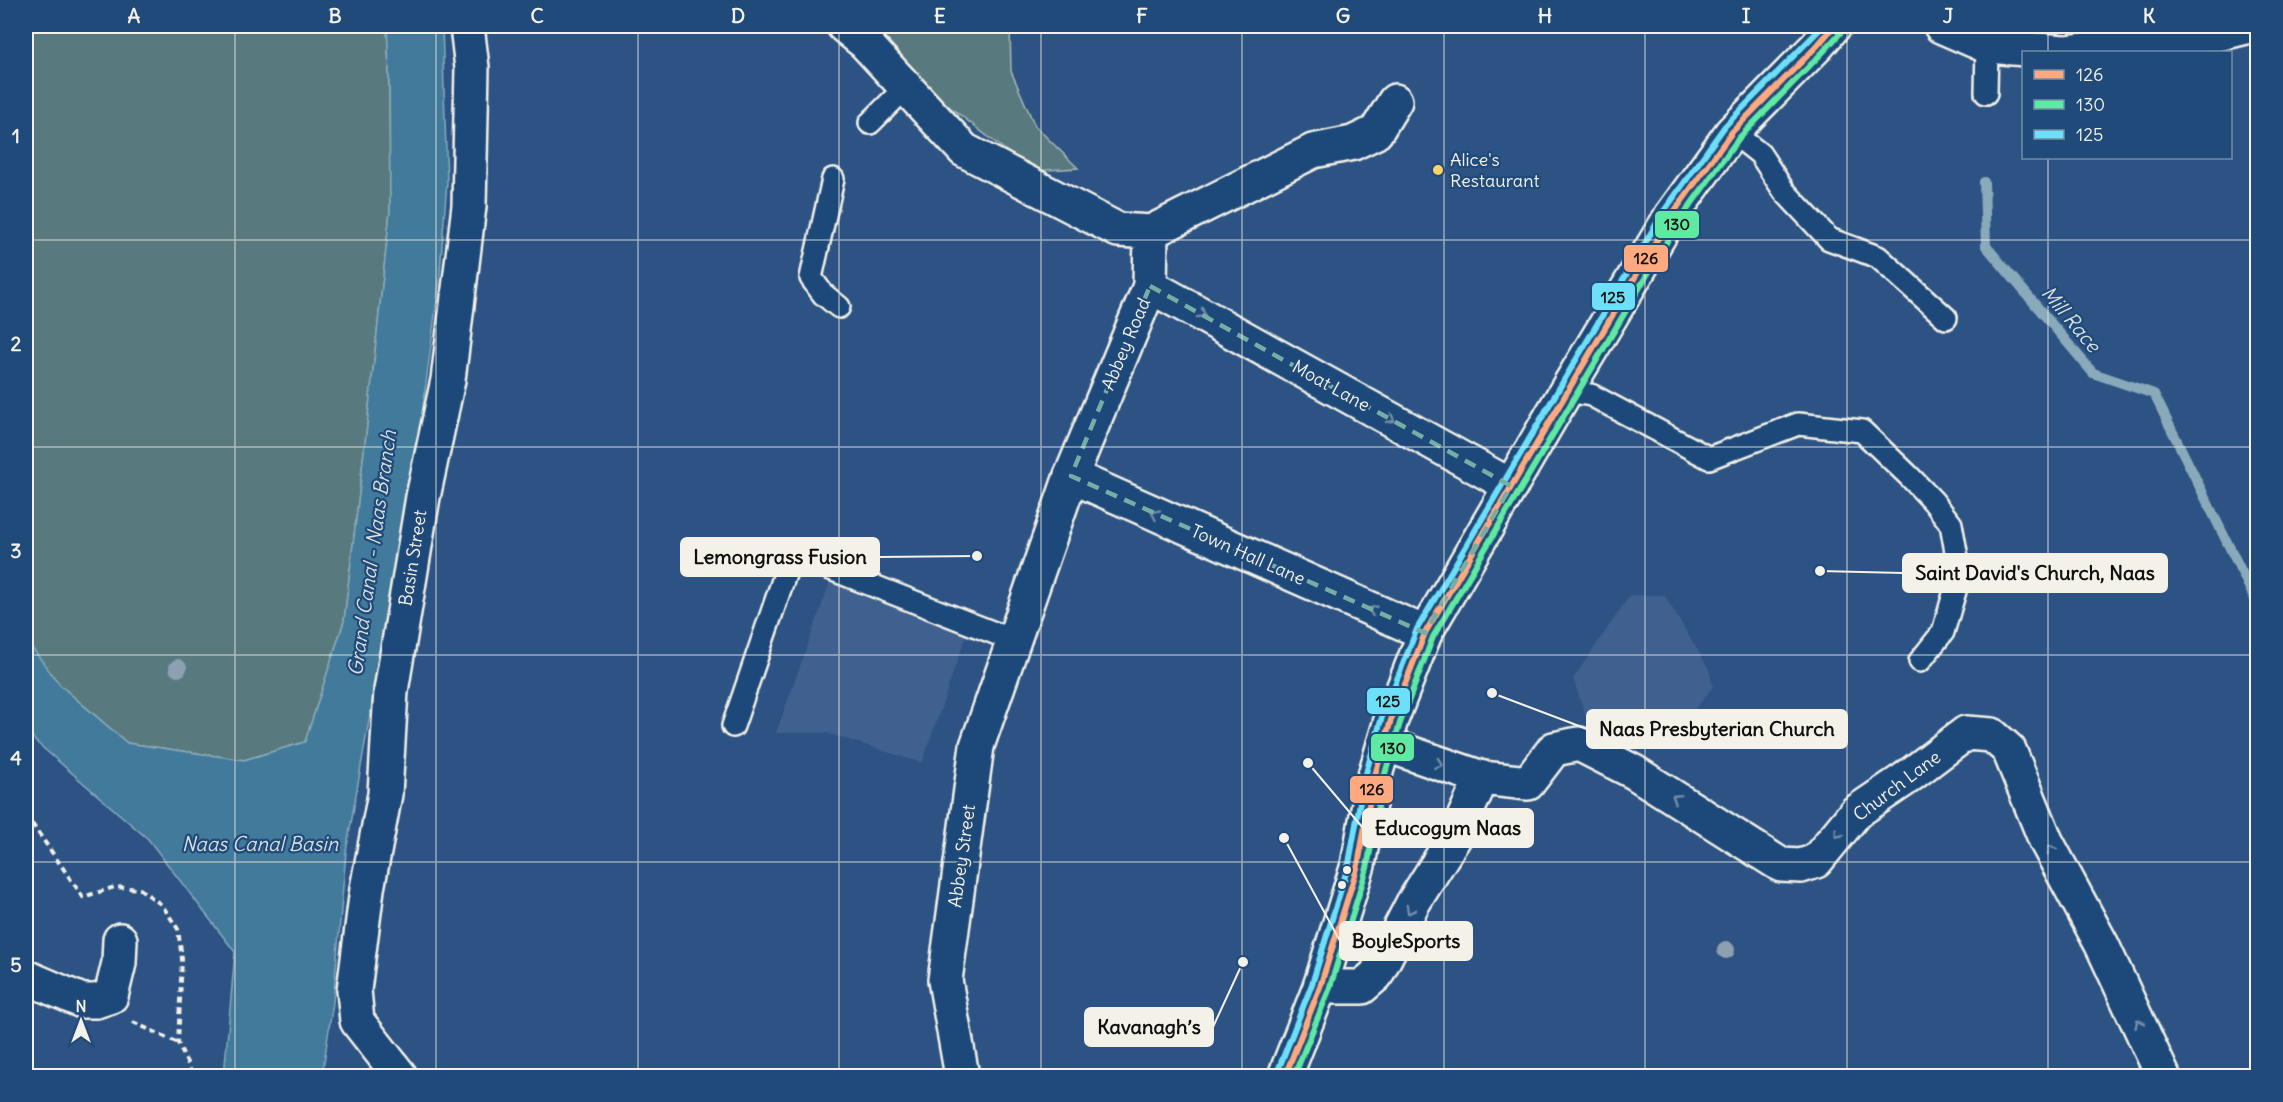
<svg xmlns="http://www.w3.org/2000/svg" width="2283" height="1102" viewBox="0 0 2283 1102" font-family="Delius,sans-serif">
	<rect width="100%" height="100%" fill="#2c5383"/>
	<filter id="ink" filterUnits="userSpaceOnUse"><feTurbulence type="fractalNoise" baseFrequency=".0167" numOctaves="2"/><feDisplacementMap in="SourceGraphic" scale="12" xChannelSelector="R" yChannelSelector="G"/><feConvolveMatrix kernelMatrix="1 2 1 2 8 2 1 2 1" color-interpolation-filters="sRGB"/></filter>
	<g filter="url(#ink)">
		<g fill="#3f6190">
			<path d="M833 574 969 627 922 763 827 733H776Z"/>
			<path d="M1630 595H1664L1709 669 1713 687 1661 751 1637 737 1594 740 1573 679Z"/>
		</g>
		<g fill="#587a7f" stroke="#a6b6b4" stroke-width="1.5">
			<path d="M26 26H387L389 69 390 212 367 426 344 621 305 742 244 760 127 743 60 685 26 643Z"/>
			<path d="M862 26H1010L1011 71 1035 126 1078 168 1032 171 928 90Z"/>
		</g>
		<path fill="#427a9b" stroke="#89aaba" stroke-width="1.5" d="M387 26H442L447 182 439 284 420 429 346 852 333 1002 322 1076H224L235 952 148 839 35 741 26 725V640L60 685 127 743 244 760 305 742 344 621 367 426 390 212 389 69Z"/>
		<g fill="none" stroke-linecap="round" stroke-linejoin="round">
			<path stroke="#89aaba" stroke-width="10" d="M1984 182 1986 246 2093 373 2154 394 2258 605"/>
			<defs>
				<g id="service">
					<path d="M1986 93 1987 46"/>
					<path d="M870 123 906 87"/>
					<path d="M1732 132 1760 154 1784 191 1829 239 1878 257 1946 318"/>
					<path d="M833 179 811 278 823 294 839 307"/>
					<path d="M1566 391 1591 395 1709 458 1798 424 1862 431 1909 476 1933 501 1951 524 1960 574 1943 632 1920 661"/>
					<path d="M733 726 792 554 1015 641"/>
				</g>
				<g id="minor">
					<path d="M844 26 865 43 964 150 1118 230 1151 232 1150 286 1071 476 977 746 945 980 962 1076"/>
					<path d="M1941 26 1987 46 2064 52"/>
					<path d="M2068 52 2222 33 2250 26"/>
					<path d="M1151 232 1313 151 1353 143 1376 132 1395 101"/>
					<path d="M1150 286 1511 486"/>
					<path d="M1071 476 1425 633"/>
					<path d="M1482 778 1528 783 1554 749 1579 744 1634 772 1781 865 1801 866 1816 861 1856 812 1905 779 1966 733 1992 735 2009 750 2046 841 2102 945 2163 1076"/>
					<path d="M26 977 82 1001H96L111 996 119 963 120 940"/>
					<path d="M1320 987H1362L1376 975 1413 903 1457 833 1482 778 1384 744"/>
					<path d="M400 1076 357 1021 354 990 367 889 385 794 391 691 423 497 448 380 469 206 472 68 467 26"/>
				</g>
				<path id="secondary" d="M1285 1076 1320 987 1358 865 1373 782 1391 720 1425 633 1566 391 1671 216 1732 132 1817 46 1834 26"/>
			</defs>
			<use href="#service" stroke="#f4f1e8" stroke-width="26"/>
			<use href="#minor" stroke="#f4f1e8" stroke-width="38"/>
			<use href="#secondary" stroke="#f4f1e8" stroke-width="38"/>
			<g stroke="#f4f1e8" stroke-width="4" stroke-dasharray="6 4.5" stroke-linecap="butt">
				<path d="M26 815 83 897 115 887 140 889 162 905 178 929 182 959 178 1043 193 1076"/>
				<path d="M133 1022 178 1043"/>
			</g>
			<use href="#service" stroke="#1f4a7a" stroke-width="21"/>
			<use href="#minor" stroke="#1f4a7a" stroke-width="33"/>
			<use href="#secondary" stroke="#1f4a7a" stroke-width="33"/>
			<defs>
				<path id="bus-1" d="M1285 1076 1320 987 1358 865 1373 782 1391 720 1425 633 1671 216 1732 132 1817 46 1834 26"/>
				<path id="bus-2" d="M1294 1076 1329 990 1367 868 1382 784 1400 723 1433 637 1679 221 1739 138 1823 52 1841 32"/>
				<path id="bus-3" d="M1277 1073 1312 984 1349 863 1364 780 1382 717 1417 629 1664 211 1725 126 1823 26"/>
			</defs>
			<use href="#bus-1" stroke="#1f4a7a" stroke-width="10"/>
			<use href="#bus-2" stroke="#1f4a7a" stroke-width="10"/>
			<use href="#bus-3" stroke="#1f4a7a" stroke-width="10"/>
			<use href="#bus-1" stroke="#ffa980" stroke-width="6"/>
			<use href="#bus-2" stroke="#60e9a3" stroke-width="6"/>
			<use href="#bus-3" stroke="#6ddff8" stroke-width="6"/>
		</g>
		<g fill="#8da0b2">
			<circle cx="178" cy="668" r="9"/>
			<circle cx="1726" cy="950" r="9"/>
		</g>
		<defs><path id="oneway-chevron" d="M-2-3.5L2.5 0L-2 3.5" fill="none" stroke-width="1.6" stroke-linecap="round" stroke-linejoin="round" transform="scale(1.5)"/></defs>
		<g stroke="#748da6">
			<use href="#oneway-chevron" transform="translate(1202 314) rotate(29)"/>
			<use href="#oneway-chevron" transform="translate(1391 419) rotate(29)"/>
			<use href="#oneway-chevron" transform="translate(1155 514) rotate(-156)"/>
			<use href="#oneway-chevron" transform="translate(1372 610) rotate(-156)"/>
			<use href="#oneway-chevron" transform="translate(1439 764) rotate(19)"/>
			<use href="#oneway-chevron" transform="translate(1676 798) rotate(-148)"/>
			<use href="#oneway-chevron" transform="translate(1838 834) rotate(129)"/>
			<use href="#oneway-chevron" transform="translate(2051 849) rotate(-118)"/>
			<use href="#oneway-chevron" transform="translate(1410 910) rotate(118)"/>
			<use href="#oneway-chevron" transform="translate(2139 1023) rotate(-115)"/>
		</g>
	</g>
	<path fill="none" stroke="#76ada5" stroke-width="4.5" stroke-dasharray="12 8" stroke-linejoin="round" d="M1150 286 1511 486 1425 633 1071 476Z"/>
	<path fill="none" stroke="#f4f1e8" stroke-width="1.5" stroke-opacity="0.55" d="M235 26V1076M436 26V1076M638 26V1076M839 26V1076M1041 26V1076M1242 26V1076M1444 26V1076M1645 26V1076M1847 26V1076M2048 26V52M2048 158V1076M26 240H2258M26 447H2258M26 655H2258M26 862H2258"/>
	<circle fill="#ffd166" stroke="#1f4a7a" stroke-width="2" cx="1438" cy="170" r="6"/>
	<g fill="#f4f1e8" stroke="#1f4a7a" stroke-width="2">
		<circle cx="1347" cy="870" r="5"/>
		<circle cx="1342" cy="885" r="5"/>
	</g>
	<g text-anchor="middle" stroke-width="4.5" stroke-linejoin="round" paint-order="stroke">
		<g font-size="18" fill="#f4f1e8" stroke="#1f4a7a" text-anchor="start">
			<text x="1450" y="166">Alice's<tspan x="1450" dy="21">Restaurant</tspan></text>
		</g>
		<g font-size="18" fill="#f4f1e8" stroke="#1f4a7a">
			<text transform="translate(1126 344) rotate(-67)" y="6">Abbey Road</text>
			<text transform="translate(1331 386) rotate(29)" y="6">Moat Lane</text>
			<text transform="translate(1248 555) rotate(24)" y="6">Town Hall Lane</text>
			<text transform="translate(413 558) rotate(-81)" y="6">Basin Street</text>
			<text transform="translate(1897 786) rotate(-37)" y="6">Church Lane</text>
			<text transform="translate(962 856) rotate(-82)" y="6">Abbey Street</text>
		</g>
		<g font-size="20" font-style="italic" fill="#d9dfdc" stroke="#1f4a7a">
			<text transform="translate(2071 319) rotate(50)" y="7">Mill Race</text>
			<text transform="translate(372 553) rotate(-82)" y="7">Grand Canal - Naas Branch</text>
			<text x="260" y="851">Naas Canal Basin</text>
		</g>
	</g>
	<path fill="none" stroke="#f4f1e8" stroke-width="2" d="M977 556L879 557M1820 571L1903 573M1492 693L1587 729M1308 763L1363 828M1284 838L1340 941M1243 962L1213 1027"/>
	<g fill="#f4f1e8" stroke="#1f4a7a" stroke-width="2">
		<circle cx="977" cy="556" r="6"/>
		<circle cx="1820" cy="571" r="6"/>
		<circle cx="1492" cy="693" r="6"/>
		<circle cx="1308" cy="763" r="6"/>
		<circle cx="1284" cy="838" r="6"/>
		<circle cx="1243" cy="962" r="6"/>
	</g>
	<g fill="#f4f1e8" stroke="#f4f1e8" stroke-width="2">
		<rect x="681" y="538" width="198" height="38" rx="6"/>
		<rect x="1903" y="554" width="264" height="38" rx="6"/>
		<rect x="1587" y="710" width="260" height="38" rx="6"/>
		<rect x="1363" y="809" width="170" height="38" rx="6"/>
		<rect x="1340" y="922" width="132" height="38" rx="6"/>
		<rect x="1085" y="1008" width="128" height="38" rx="6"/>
	</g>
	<g font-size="20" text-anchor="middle" font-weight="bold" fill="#111">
		<text x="780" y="564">Lemongrass Fusion</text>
		<text x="2035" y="580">Saint David's Church, Naas</text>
		<text x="1717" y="736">Naas Presbyterian Church</text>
		<text x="1448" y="835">Educogym Naas</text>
		<text x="1406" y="948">BoyleSports</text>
		<text x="1149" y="1034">Kavanagh’s</text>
	</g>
	<g stroke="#1f4a7a" stroke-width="2">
		<rect x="1654" y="210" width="46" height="29" rx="6" fill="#60e9a3"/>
		<rect x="1623" y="244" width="46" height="29" rx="6" fill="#ffa980"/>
		<rect x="1591" y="282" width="45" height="29" rx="6" fill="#6ddff8"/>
		<rect x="1366" y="687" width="45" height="28" rx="6" fill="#6ddff8"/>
		<rect x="1370" y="733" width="45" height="29" rx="6" fill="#60e9a3"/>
		<rect x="1349" y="775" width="45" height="29" rx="6" fill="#ffa980"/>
	</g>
	<g font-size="16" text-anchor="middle" font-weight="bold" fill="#111">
		<text x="1677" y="230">130</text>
		<text x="1646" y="264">126</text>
		<text x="1613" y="303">125</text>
		<text x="1388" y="707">125</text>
		<text x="1393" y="754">130</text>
		<text x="1372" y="795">126</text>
	</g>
	<rect width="2283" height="1102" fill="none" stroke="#1f4a7a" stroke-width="66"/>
	<rect x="2022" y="51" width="210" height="108" fill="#1f4a7a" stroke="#748da6" stroke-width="1.5"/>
	<rect x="2034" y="70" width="30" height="9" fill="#ffa980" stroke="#748da6" stroke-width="1.5"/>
	<text x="2076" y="81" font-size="18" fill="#f4f1e8">126</text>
	<rect x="2034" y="100" width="30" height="9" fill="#60e9a3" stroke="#748da6" stroke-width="1.5"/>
	<text x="2076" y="111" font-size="18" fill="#f4f1e8">130</text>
	<rect x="2034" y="130" width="30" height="9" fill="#6ddff8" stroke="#748da6" stroke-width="1.5"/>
	<text x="2076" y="141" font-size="18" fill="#f4f1e8">125</text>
	<g transform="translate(81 1021)" stroke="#1f4a7a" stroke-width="4.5" paint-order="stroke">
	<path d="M0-4.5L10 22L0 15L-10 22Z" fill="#f4f1e8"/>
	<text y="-9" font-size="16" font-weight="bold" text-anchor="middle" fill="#f4f1e8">N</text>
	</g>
	<rect x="33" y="33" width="2217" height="1036" fill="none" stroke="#f4f1e8" stroke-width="2"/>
	<g font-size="20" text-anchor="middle" font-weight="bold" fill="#f4f1e8">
		<text x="134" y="23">A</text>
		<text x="335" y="23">B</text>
		<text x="537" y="23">C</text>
		<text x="738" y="23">D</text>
		<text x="940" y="23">E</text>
		<text x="1142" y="23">F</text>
		<text x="1343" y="23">G</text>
		<text x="1545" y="23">H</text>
		<text x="1746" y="23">I</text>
		<text x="1948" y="23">J</text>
		<text x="2149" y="23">K</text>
		<text x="16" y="143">1</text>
		<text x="16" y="351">2</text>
		<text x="16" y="558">3</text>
		<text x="16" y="765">4</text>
		<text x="16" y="972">5</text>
	</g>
</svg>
